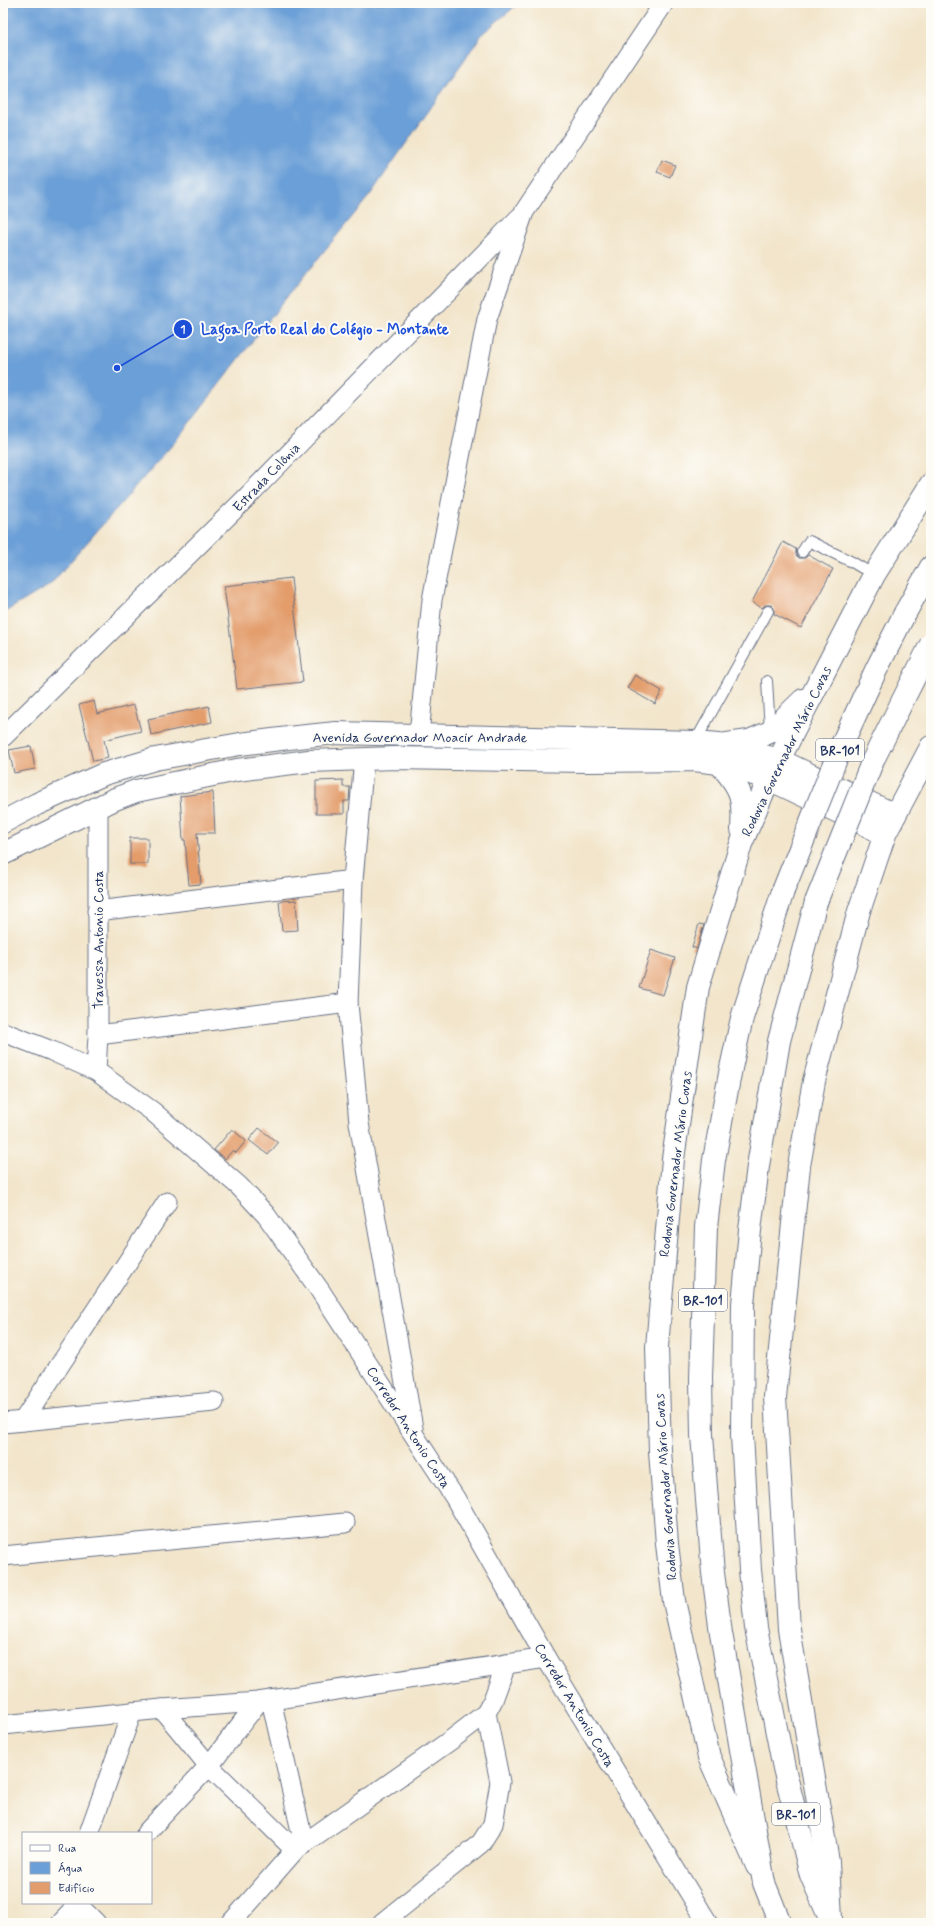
<svg xmlns="http://www.w3.org/2000/svg" width="934" height="1926" viewBox="0 0 934 1926" font-family="Mynerve,sans-serif">
	<rect width="100%" height="100%" fill="#fdfcf7"/>
	<filter id="ink" filterUnits="userSpaceOnUse"><feTurbulence type="fractalNoise" baseFrequency=".025" numOctaves="2"/><feDisplacementMap in="SourceGraphic" scale="8" xChannelSelector="R" yChannelSelector="G"/><feConvolveMatrix kernelMatrix="1 2 1 2 8 2 1 2 1" color-interpolation-filters="sRGB"/></filter>
	<filter id="wash" filterUnits="userSpaceOnUse"><feTurbulence type="fractalNoise" baseFrequency=".012" numOctaves="4" result="noise"/><feDisplacementMap in="SourceGraphic" scale="16" xChannelSelector="R" yChannelSelector="G"/><feGaussianBlur stdDeviation="0.9" result="paint"/><feColorMatrix in="noise" values="0 0 0 0 0 0 0 0 0 0 0 0 0 0 0 0 0 1.4 0 .05"/><feComposite in="paint" operator="in"/></filter>
	<g filter="url(#wash)">
		<rect width="100%" height="100%" fill="#f2e5cb"/>
		<path fill="#6a9fd7" stroke="#42679a" d="M3 3H519L483 33 370 195 290 293 173 444 50 585 3 613Z"/>
		<g id="blocks">
			<g fill="#e39c6b">
				<path d="M662 160 675 165 670 177 657 172Z"/>
				<path d="M783 542 796 549V555L799 558H805L808 555 833 569 801 628 774 614V608L771 605H765L762 608 752 602Z"/>
				<path d="M291 578 303 682 237 689 224 586Z"/>
				<path d="M635 675 662 691 655 704 627 688Z"/>
				<path d="M94 701 97 714 134 705 141 731 104 740 108 758 93 761 79 705Z"/>
				<path d="M209 706 212 722 151 735 148 719Z"/>
				<path d="M31 746 35 769 14 773 9 750Z"/>
				<path d="M343 780V787H350L349 801H344V814H316V781Z"/>
				<path d="M213 792 215 833H197L201 884 189 885 185 840H183L180 796Z"/>
				<rect x="130" y="838" width="18" height="26"/>
				<path d="M296 900 298 930 282 931 279 901Z"/>
				<path d="M699 924 704 925 697 949 692 947Z"/>
				<path d="M651 950 675 958 663 995 639 988Z"/>
				<path d="M259 1128 278 1143 268 1155 249 1140Z"/>
				<path d="M232 1129 246 1141 236 1153 233 1150 225 1159 214 1150Z"/>
			</g>
		</g>
	</g>
	<g filter="url(#ink)">
		<use href="#blocks" fill-opacity="0" stroke="#666f84" stroke-width="1"/>
		<g fill="none" stroke-linecap="round" stroke-linejoin="round">
			<defs>
				<g id="lane">
					<path d="M802 552 809 541 852 562 874 575"/>
					<path d="M767 681 770 731"/>
					<path d="M695 742 768 611"/>
				</g>
				<g id="street">
					<path d="M419 735 432 600 487 319 524 212 664 3"/>
					<path d="M3 737 241 503 520 217"/>
					<path d="M364 759 353 880 348 1003 359 1123 413 1428"/>
					<path d="M97 911 353 880"/>
					<path d="M3 1032 52 1051 96 1071 152 1111 239 1186 266 1215 319 1289 455 1498 546 1658 708 1923"/>
					<path d="M98 1035 348 1003"/>
					<path d="M96 1071 98 1035V808"/>
					<path d="M23 1421 167 1202"/>
					<path d="M3 1423 214 1402"/>
					<path d="M3 1556 345 1523"/>
					<path d="M271 1700 304 1844"/>
					<path d="M162 1709 209 1766 295 1850"/>
					<path d="M3 1725 162 1709 258 1702 546 1658"/>
					<path d="M89 1833 132 1712"/>
					<path d="M146 1833 209 1766 258 1702"/>
					<path d="M78 1905 96 1923"/>
					<path d="M61 1923 80 1903"/>
					<path d="M231 1923 295 1850 451 1740 486 1713 493 1700 506 1664"/>
					<path d="M382 1923 481 1843 493 1824 500 1782 486 1713"/>
				</g>
				<g id="secondary">
					<path d="M727 744 749 741 770 732 803 700"/>
					<path d="M719 763C742 789 744 797 742 830"/>
					<path d="M3 822 37 804 104 774 155 759 240 744 297 737 336 733 696 742 719 744 779 760 895 815"/>
					<path d="M3 854 115 799 136 791 237 770 309 761 395 758 587 761 694 760 719 763 769 779 885 834"/>
					<path d="M757 1866 709 1757 674 1601 667 1544 660 1451 657 1347 673 1159 698 987 741 844 769 779 874 575 931 484"/>
					<path d="M831 1919 828 1862 789 1629 775 1397 799 1166 814 1081 859 911 885 834 931 747"/>
				</g>
				<g id="highway">
					<path d="M905 613 931 567"/>
					<path d="M816 902 779 1041 758 1166 750 1230 743 1304 742 1435 750 1570 756 1628 784 1768 811 1875 832 1923"/>
					<path d="M780 1923 764 1883 721 1633 713 1573 707 1500 702 1435 701 1378 706 1227 714 1160 731 1068 742 1018 783 891"/>
				</g>
			</defs>
			<use href="#lane" stroke="#666f84" stroke-width="12"/>
			<use href="#street" stroke="#666f84" stroke-width="21"/>
			<use href="#secondary" stroke="#666f84" stroke-width="24"/>
			<use href="#highway" stroke="#666f84" stroke-width="24"/>
			<use href="#lane" stroke="#fff" stroke-width="10"/>
			<use href="#street" stroke="#fff" stroke-width="19"/>
			<use href="#secondary" stroke="#fff" stroke-width="22"/>
			<use href="#highway" stroke="#fff" stroke-width="22"/>
			<defs>
				<g id="highway-bridge">
					<path d="M783 891 842 744 876 670 905 613"/>
					<path d="M816 902 873 760 931 644"/>
				</g>
			</defs>
			<use href="#highway-bridge" stroke="#666f84" stroke-width="24" stroke-linecap="butt"/>
			<use href="#highway-bridge" stroke="#fff" stroke-width="22"/>
		</g>
	</g>
	<g text-anchor="middle" stroke-width="4" stroke-linejoin="round" paint-order="stroke">
		<g fill="#fdfcf7" stroke="#5f6c8c" stroke-width="1">
			<rect x="816" y="739" width="48" height="22" rx="3"/>
			<rect x="679" y="1289" width="48" height="22" rx="3"/>
			<rect x="772" y="1803" width="48" height="22" rx="3"/>
		</g>
		<g font-size="13" font-weight="bold" fill="#1b2f5e">
			<text x="840" y="755">BR-101</text>
			<text x="703" y="1305">BR-101</text>
			<text x="796" y="1819">BR-101</text>
		</g>
		<g font-size="14" fill="#1b2f5e" stroke="#fdfcf7">
			<text transform="translate(266 477) rotate(-46)" y="5">Estrada Colônia</text>
			<text x="420" y="742">Avenida Governador Moacir Andrade</text>
			<text transform="translate(786 751) rotate(-64)" y="5">Rodovia Governador Mário Covas</text>
			<text transform="translate(98 940) rotate(-90)" y="5">Travessa Antonio Costa</text>
			<text transform="translate(675 1164) rotate(-83)" y="5">Rodovia Governador Mário Covas</text>
			<text transform="translate(409 1427) rotate(57)" y="5">Corredor Antonio Costa</text>
			<text transform="translate(665 1487) rotate(-94)" y="5">Rodovia Governador Mário Covas</text>
			<text transform="translate(575 1705) rotate(59)" y="5">Corredor Antonio Costa</text>
		</g>
	</g>
	<path fill="none" stroke="#1d4ed8" stroke-width="1.5" d="M117 368L183 329"/>
	<g fill="#1d4ed8" stroke="#fdfcf7" stroke-width="1.5">
		<circle cx="117" cy="368" r="4"/>
		<circle cx="183" cy="329" r="10"/>
	</g>
	<g font-size="12" text-anchor="middle" font-weight="bold" fill="#fff">
		<text x="183" y="333">1</text>
	</g>
	<g font-size="15" text-anchor="middle" font-weight="bold" fill="#1d4ed8" stroke="#fdfcf7" stroke-width="4" stroke-linejoin="round" paint-order="stroke">
		<text x="325" y="334">Lagoa Porto Real do Colégio - Montante</text>
	</g>
	<rect width="934" height="1926" fill="none" stroke="#fdfcf7" stroke-width="16"/>
	<rect x="22" y="1832" width="130" height="72" fill="#fdfcf7" stroke="#a3aaba"/>
	<rect x="30" y="1845" width="20" height="6" fill="#ffffff" stroke="#a3aaba"/>
	<text x="58" y="1852" font-size="12" fill="#1b2f5e">Rua</text>
	<rect x="30" y="1862" width="20" height="12" fill="#6a9fd7" stroke="#a3aaba"/>
	<text x="58" y="1872" font-size="12" fill="#1b2f5e">Água</text>
	<rect x="30" y="1882" width="20" height="12" fill="#e39c6b" stroke="#a3aaba"/>
	<text x="58" y="1892" font-size="12" fill="#1b2f5e">Edifício</text>
</svg>
